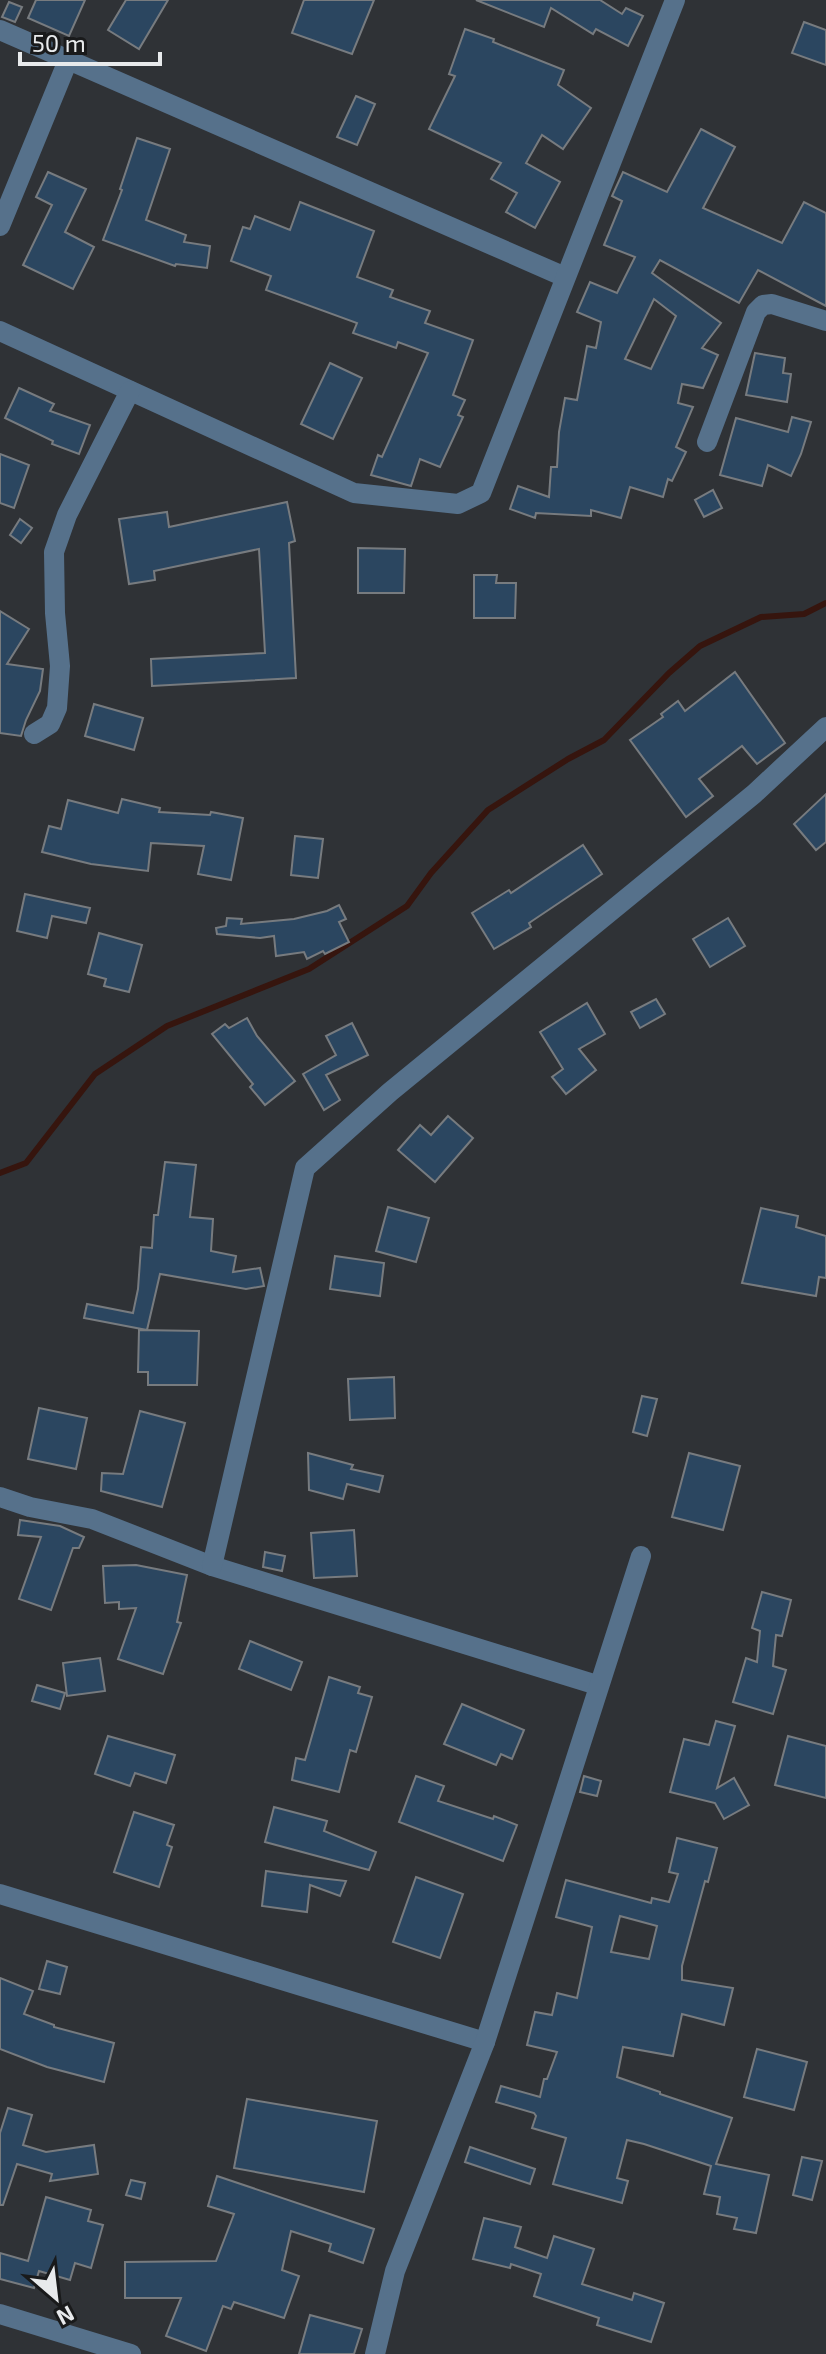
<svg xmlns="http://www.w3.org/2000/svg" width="826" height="2354" viewBox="0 0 826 2354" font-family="'Exo 2',sans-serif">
	<rect width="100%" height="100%" fill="#2f3236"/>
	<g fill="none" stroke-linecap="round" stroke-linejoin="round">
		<path stroke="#36150e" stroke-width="6" d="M0 1173 26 1163 95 1074 167 1026 309 969 407 906 431 873 488 810 568 759 604 740 669 673 700 646 761 617 804 614 826 603"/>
	</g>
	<g fill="#2b4660" stroke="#777b7f" stroke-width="2" fill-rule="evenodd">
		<path d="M36 0H85L69 36 28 18Z"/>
		<path d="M126 0H168L139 49 108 30Z"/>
		<path d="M304 0H374L352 54 292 33Z"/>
		<path d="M476 0H600L622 14 626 8 643 16 628 46 596 29 593 34 551 8 544 27Z"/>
		<path d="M9 2 22 7 15 22 2 17Z"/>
		<path d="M804 22 826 30V65L792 53Z"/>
		<path d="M465 29 494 39 493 42 564 70 558 85 591 108 563 149 542 135 526 163 560 182 535 228 506 212 517 193 491 179 501 163 429 129 455 76 449 74Z"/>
		<path d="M356 96 375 104 357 145 337 137Z"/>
		<path d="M701 129 735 147 703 208 782 243 804 202 826 213V306L758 270 739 303 660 260 652 273 721 323 702 348 718 355 703 388 682 384 678 403 693 407 676 447 686 452 672 481 668 479 663 497 630 487 621 518 591 510V516L536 513 535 518 510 509 518 486 549 497 551 467H557L559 432 565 398 577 400 587 346 596 348 601 322 577 312 590 282 617 293 635 257 604 245 622 201 612 196 623 172 667 192ZM654 299 676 316 651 369 625 359Z"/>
		<path d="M137 138 170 149 146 220 186 235 184 242 210 246 207 268 176 264 175 266 103 240 122 190 120 189Z"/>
		<path d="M48 172 86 189 65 232 94 247 73 289 23 265 52 205 36 197Z"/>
		<path d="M300 202 374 231 357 277 393 290 390 297 430 311 425 323 473 340 453 395 465 400 458 415 463 417 440 467 420 459 411 486 371 475 378 455 382 457 428 353 398 342 396 348 353 333 357 323 266 290 271 276 231 261 243 227 250 229 255 216 290 230Z"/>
		<path d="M755 353 785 358 783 373 791 374 787 402 746 395Z"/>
		<path d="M330 363 362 378 333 439 301 424Z"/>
		<path d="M19 388 54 404 50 411 90 425 79 454 52 444 53 441 5 418Z"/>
		<path d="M792 417 811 422 801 454 791 476 768 465 762 486 720 475 736 418 788 432Z"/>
		<path d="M0 454 29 465 14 508 0 503Z"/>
		<path d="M713 490 722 508 704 517 695 500Z"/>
		<path d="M287 502 295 541 289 543 296 678 152 686 151 659 265 653 259 549 154 571 155 580 129 584 119 519 167 512 169 527Z"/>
		<path d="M20 519 32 528 21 543 10 535Z"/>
		<path d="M358 548 405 549 404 593H358Z"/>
		<path d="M474 575H497L496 583H516L515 618H474Z"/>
		<path d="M0 611 29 629 7 664 43 669 40 691 26 720 21 736 0 733Z"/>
		<path d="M735 672 785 743 757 764 742 746 699 779 713 796 686 817 630 740 663 717 661 714 678 701 685 711Z"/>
		<path d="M94 704 143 718 134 750 85 736Z"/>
		<path d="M826 794V842L816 850 794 824Z"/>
		<path d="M122 799 160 808 159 812 210 815 211 812 243 818 231 880 198 874 204 846 151 843 148 871 91 864 42 852 49 826 61 829 68 800 118 813Z"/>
		<path d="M295 836 323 839 318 878 291 875Z"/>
		<path d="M583 845 602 874 529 923 531 927 494 949 472 913 509 890 511 893Z"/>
		<path d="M25 894 90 908 86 923 52 916 47 938 17 931Z"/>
		<path d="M339 905 346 919 339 922 349 942 325 954 323 951 307 959 304 952 276 956 274 936 260 938 217 934 216 928 226 926 227 918 242 919 241 924 294 919 327 911Z"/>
		<path d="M728 918 745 946 710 967 693 939Z"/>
		<path d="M99 933 142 945 129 992 104 986 106 979 88 974Z"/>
		<path d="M656 999 665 1014 640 1028 631 1012Z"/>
		<path d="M587 1003 605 1034 579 1049 596 1070 566 1094 552 1077 563 1069 540 1032Z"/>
		<path d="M247 1018 257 1036 295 1081 265 1105 250 1087 253 1084 212 1034 225 1024 229 1028Z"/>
		<path d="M352 1023 368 1055 326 1075 340 1100 324 1110 303 1074 336 1055 326 1036Z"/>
		<path d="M448 1116 473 1138 435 1182 398 1150 420 1125 431 1135Z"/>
		<path d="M165 1162 196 1165 190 1217 213 1219 211 1251 236 1256 233 1272 260 1268 264 1286 246 1289 160 1274 147 1330 84 1318 87 1304 133 1313 138 1289 141 1247 152 1248 154 1215H158Z"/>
		<path d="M388 1207 429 1218 416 1262 376 1251Z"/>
		<path d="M761 1208 798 1216 796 1227 826 1236V1278L819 1277 816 1296 742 1283Z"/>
		<path d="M335 1256 384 1263 380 1296 330 1289Z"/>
		<path d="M139 1330 199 1331 197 1385H148V1372H138Z"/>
		<path d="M394 1377 395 1418 350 1420 348 1379Z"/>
		<path d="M642 1396 657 1399 647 1436 633 1432Z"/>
		<path d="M39 1408 87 1418 76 1469 28 1459Z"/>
		<path d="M140 1411 185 1423 162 1507 101 1491 102 1473 123 1474Z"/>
		<path d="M308 1453 353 1465 351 1469 383 1476 379 1492 347 1484 343 1499 309 1490Z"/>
		<path d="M689 1453 740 1466 723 1530 672 1517Z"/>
		<path d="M20 1520 60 1526 84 1537 79 1548H73L51 1610 19 1599 41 1537 18 1535Z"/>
		<path d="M354 1530 357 1576 314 1578 311 1533Z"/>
		<path d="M265 1552 285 1556 282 1571 263 1567Z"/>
		<path d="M136 1565 187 1575 177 1622 181 1623 163 1674 118 1659 136 1608 119 1609V1602L105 1603 103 1566Z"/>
		<path d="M762 1592 791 1600 782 1636 776 1635 773 1666 786 1670 773 1714 733 1702 746 1658 757 1662 760 1631 752 1628Z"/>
		<path d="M250 1641 302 1662 291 1690 239 1669Z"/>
		<path d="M100 1658 105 1691 67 1696 63 1663Z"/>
		<path d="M329 1677 360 1687 358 1693 372 1697 356 1752 350 1750 339 1792 292 1780 296 1758 305 1760Z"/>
		<path d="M37 1685 65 1693 60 1709 32 1701Z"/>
		<path d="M462 1704 524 1730 512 1759 501 1754 496 1765 444 1744Z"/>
		<path d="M716 1721 735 1726 717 1788 734 1778 749 1805 724 1819 715 1803 670 1792 684 1739 709 1745Z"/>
		<path d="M108 1736 175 1755 166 1783 135 1773 130 1786 95 1774Z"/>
		<path d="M788 1736 826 1746V1798L775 1785Z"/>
		<path d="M416 1776 444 1786 438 1801 493 1819 494 1816 517 1825 503 1861 399 1822Z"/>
		<path d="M584 1776 601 1781 597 1796 580 1792Z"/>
		<path d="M274 1807 327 1821 324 1831 376 1852 369 1870 265 1842Z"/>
		<path d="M134 1812 174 1825 167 1845 172 1847 159 1887 114 1872Z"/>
		<path d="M677 1838 717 1848 708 1882 705 1881 682 1966V1980L733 1988 724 2025 682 2014 673 2056 623 2047 617 2077 660 2092V2094L732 2118 716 2164 769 2175 756 2233 734 2229 737 2218 717 2214 720 2197 704 2194 711 2166 644 2144 627 2140 617 2178 628 2181 622 2203 553 2184 566 2138 532 2128 536 2116 534 2113 496 2102 501 2086 540 2097 544 2079H547L557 2052 527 2045 535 2012 552 2015 557 1993 577 1998 592 1927 556 1917 566 1880 651 1903 652 1898 669 1902 678 1874 669 1872ZM620 1916 657 1926 649 1959 611 1952Z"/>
		<path d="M266 1871 302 1876 346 1881 340 1896 310 1885 307 1912 262 1906Z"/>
		<path d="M416 1877 463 1894 440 1958 393 1942Z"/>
		<path d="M47 1961 67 1967 60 1994 39 1989Z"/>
		<path d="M0 1978 33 1991 24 2014 54 2025V2027L114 2043 104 2082 47 2067 0 2049Z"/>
		<path d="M757 2049 807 2062 794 2110 744 2097Z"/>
		<path d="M247 2099 377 2121 364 2192 234 2168Z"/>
		<path d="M8 2108 32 2115 23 2145 46 2152 94 2145 98 2174 50 2181 52 2174 17 2164 3 2205H0V2133Z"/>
		<path d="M470 2147 535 2169 530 2184 465 2162Z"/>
		<path d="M802 2157 822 2161 812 2200 793 2195Z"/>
		<path d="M217 2176 374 2229 363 2263 329 2251 331 2244 291 2231 282 2270 299 2276 284 2318 234 2302 231 2309 223 2306 206 2351 166 2336 181 2298H125V2262L216 2261 234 2214 208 2206Z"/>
		<path d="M131 2180 145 2183 141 2199 126 2195Z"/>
		<path d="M46 2197 91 2210 88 2221 103 2225 91 2268 75 2263 70 2280 39 2271 34 2288 0 2279V2253L28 2261Z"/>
		<path d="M484 2218 521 2227 515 2247 547 2258 554 2236 594 2249 582 2284 632 2300 634 2293 664 2303 651 2342 597 2325 599 2318 534 2296 541 2274 511 2264 510 2268 473 2259Z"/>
		<path d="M310 2315 362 2329 354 2354H299Z"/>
	</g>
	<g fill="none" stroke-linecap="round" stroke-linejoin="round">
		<g stroke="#56718b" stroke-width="20">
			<path d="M0 30 565 277"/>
			<path d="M0 226 69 58"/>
			<path d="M0 331 354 493 458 504 481 493 675 0"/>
			<path d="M707 442 756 312 763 305 772 304 826 321"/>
			<path d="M34 734 50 724 57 708 60 666 55 613 54 552 67 515 130 391"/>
			<path d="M0 1497 30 1507 92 1519 212 1566 597 1685"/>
			<path d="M212 1566 305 1168 390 1092 754 794 826 727"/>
			<path d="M0 1894 485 2042"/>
			<path d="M0 2314 131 2354"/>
			<path d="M375 2354 395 2271 485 2042 641 1556"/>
		</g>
	</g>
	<g transform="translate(56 2298) rotate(152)" stroke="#191a1b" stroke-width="6" paint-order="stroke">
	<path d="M0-6L14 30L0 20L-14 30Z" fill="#e8eaec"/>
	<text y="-12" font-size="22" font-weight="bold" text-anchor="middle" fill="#e8eaec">N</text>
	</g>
	<path d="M20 52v12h140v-12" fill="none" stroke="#e8eaec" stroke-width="4"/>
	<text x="32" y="52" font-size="24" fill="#e8eaec" stroke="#191a1b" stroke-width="6" paint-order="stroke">50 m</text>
</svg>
